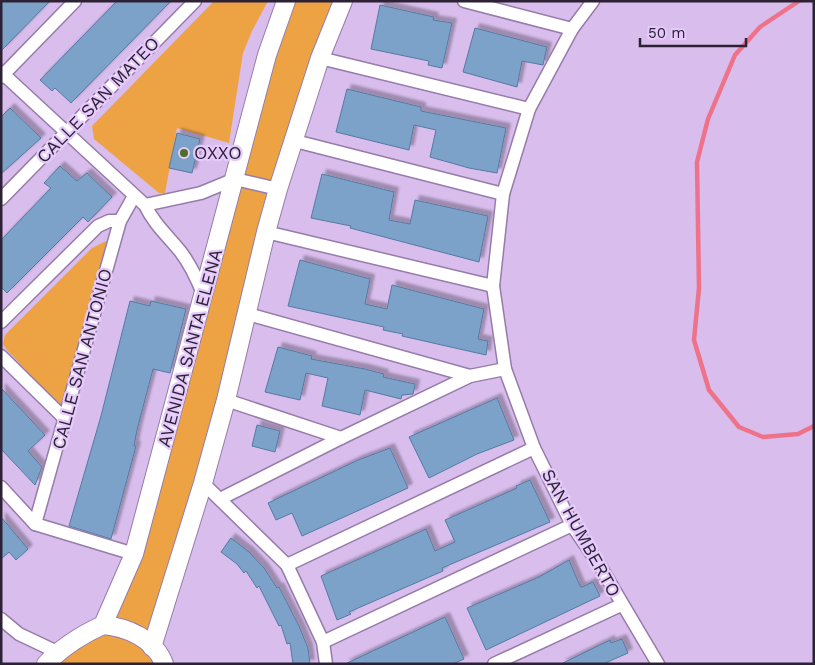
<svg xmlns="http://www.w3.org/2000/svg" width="815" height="665" viewBox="0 0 815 665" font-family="'Work Sans',sans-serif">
	<defs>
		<filter id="shadow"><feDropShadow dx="4.5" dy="-4.5" stdDeviation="1" flood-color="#0004"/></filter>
	</defs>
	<rect width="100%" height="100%" fill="#d8bded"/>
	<g fill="#eda343">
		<path d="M214 1H268L252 31 243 53 229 143 177 128 165 193H159L94 139 92 126Z"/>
		<path d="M286 1H343L320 58 152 647 164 664H46L103 625 134 554Z"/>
		<path d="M106 241 109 244 67 402 61 406 57 404 7 350 3 344 5 335 92 248Z"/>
	</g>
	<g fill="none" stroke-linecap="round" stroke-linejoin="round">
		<path stroke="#ee738a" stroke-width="4.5" d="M799 1 760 27 735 55 708 119 697 162 699 288 694 340 709 390 739 427 763 437 798 434 814 426"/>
	</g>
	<g fill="#7ba2ca" stroke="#557aa1" filter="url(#shadow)">
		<path d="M1 1H50L1 51Z"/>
		<path d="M117 1H171L71 103 55 88 52 91 40 80Z"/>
		<path d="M380 5 434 17 433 20 452 23 442 68 428 65 429 61 371 49Z"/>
		<path d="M475 28 547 47 543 65 522 61 517 87 463 72Z"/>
		<path d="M347 89 421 107V111L506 128 497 173 469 168 430 157 436 130 414 125 409 150 336 132Z"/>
		<path d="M10 108 41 138 1 174V117Z"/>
		<path d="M177 133 200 139 192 173 169 168Z"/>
		<path d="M60 166 77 181 87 173 112 197 88 222 83 217 7 293 1 287V240L51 188 44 183Z"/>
		<path d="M322 174 394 192 389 220 410 224 415 200 488 216 479 262 350 228 351 226 311 218Z"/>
		<path d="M300 260 370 279 365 304 387 309 392 285 484 309 478 339 488 341 486 355 402 336 403 334 383 330 384 327 288 306Z"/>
		<path d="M130 301 150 306 151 301 186 309 170 373 153 369 137 430 134 446H136L111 539 69 526 101 416Z"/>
		<path d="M278 347 312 356 311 359 365 369 384 374 383 377 415 384 413 394 402 395 401 399 365 390 360 415 322 406 328 378 306 373 300 400 265 392Z"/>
		<path d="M1 388 45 435 28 451 42 467 35 485 1 449Z"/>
		<path d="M497 398 514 440 477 454 429 478 409 437Z"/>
		<path d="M257 425 280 431 275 452 252 446Z"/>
		<path d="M390 448 408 488 302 536 292 513 276 520 268 503 358 460Z"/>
		<path d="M530 480 550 522 442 568 443 571 349 612 351 614 337 620 321 576 426 529 435 551 455 542 445 520 517 488 516 486Z"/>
		<path d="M1 517 28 549 16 560 9 552 1 559Z"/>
		<path d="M231 538 249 552 264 568 277 588 279 587 299 626 308 648 310 664H293L290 643 287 644 281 625 279 626 259 586 257 588 246 571 244 573 237 564 221 552Z"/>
		<path d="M569 560 580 586 582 587 593 582 600 596 486 650 467 608 539 577Z"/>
		<path d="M445 617 464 659 453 664H345Z"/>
		<path d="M622 639 628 653 603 664H561L610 640 611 643Z"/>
	</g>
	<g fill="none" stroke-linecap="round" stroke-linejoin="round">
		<defs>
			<g id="street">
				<path d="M464 1 572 29"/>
				<path d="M593 1 572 29 529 109 503 194 493 286 505 369 534 448 572 525 600 566 658 664"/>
				<path d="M320 58 529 109"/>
				<path d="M1 72 145 205C154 224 167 235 180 251 191 265 198 281 204 296"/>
				<path d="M1 77 75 1"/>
				<path d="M295 141 503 194"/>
				<path d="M1 199 195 1"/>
				<path d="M145 205 201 193 235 179 278 189"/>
				<path d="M266 232 493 286"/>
				<path d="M248 314 470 376 505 369"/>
				<path d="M1 322 98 226 109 221H120"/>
				<path d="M1 356 65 419"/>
				<path d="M226 400 341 438"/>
				<path d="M203 483 287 565 323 642 326 664"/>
				<path d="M1 487 35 524 134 554"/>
				<path d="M220 499 341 438 470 376"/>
				<path d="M35 524 120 221 134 196"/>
				<path d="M287 565 534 448"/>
				<path d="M1 619 19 634 57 652"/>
				<path d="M323 642 572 525"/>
				<path d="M494 664 621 605"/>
			</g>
			<g id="secondary">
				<path d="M103 625C127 627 155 639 164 664"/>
				<path d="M152 647 203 483 226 400 266 232 278 189 320 58 343 1"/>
				<path d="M46 664C63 646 81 635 103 625L134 554 267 55 286 1"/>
			</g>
		</defs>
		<use href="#street" stroke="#967caa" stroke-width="15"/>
		<use href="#secondary" stroke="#967caa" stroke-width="20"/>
		<use href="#street" stroke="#fff" stroke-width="12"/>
		<use href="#secondary" stroke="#fff" stroke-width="18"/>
	</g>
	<circle fill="#4d6e24" stroke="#e5cafb" stroke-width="2" cx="184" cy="153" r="5"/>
	<g text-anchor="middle" stroke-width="4.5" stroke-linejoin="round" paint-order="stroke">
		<g font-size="18" fill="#2d2235" stroke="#e5cafb">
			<text transform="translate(98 100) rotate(-46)" y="6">CALLE SAN MATEO</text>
			<text transform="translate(190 348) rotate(-75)" y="6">AVENIDA SANTA ELENA</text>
			<text transform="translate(82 359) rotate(-75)" y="6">CALLE SAN ANTONIO</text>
			<text transform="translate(581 533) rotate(61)" y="6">SAN HUMBERTO</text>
		</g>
		<g font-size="18" fill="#2d2235" stroke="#e5cafb" text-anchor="start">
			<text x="194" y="159">OXXO</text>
		</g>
	</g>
	<rect width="815" height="665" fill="none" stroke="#2d2235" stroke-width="5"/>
	<path d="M640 38v8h106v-8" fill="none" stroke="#2d2235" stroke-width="2.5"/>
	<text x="648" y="38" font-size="15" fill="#2d2235" stroke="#e5cafb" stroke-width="4" paint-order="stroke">50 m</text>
</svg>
